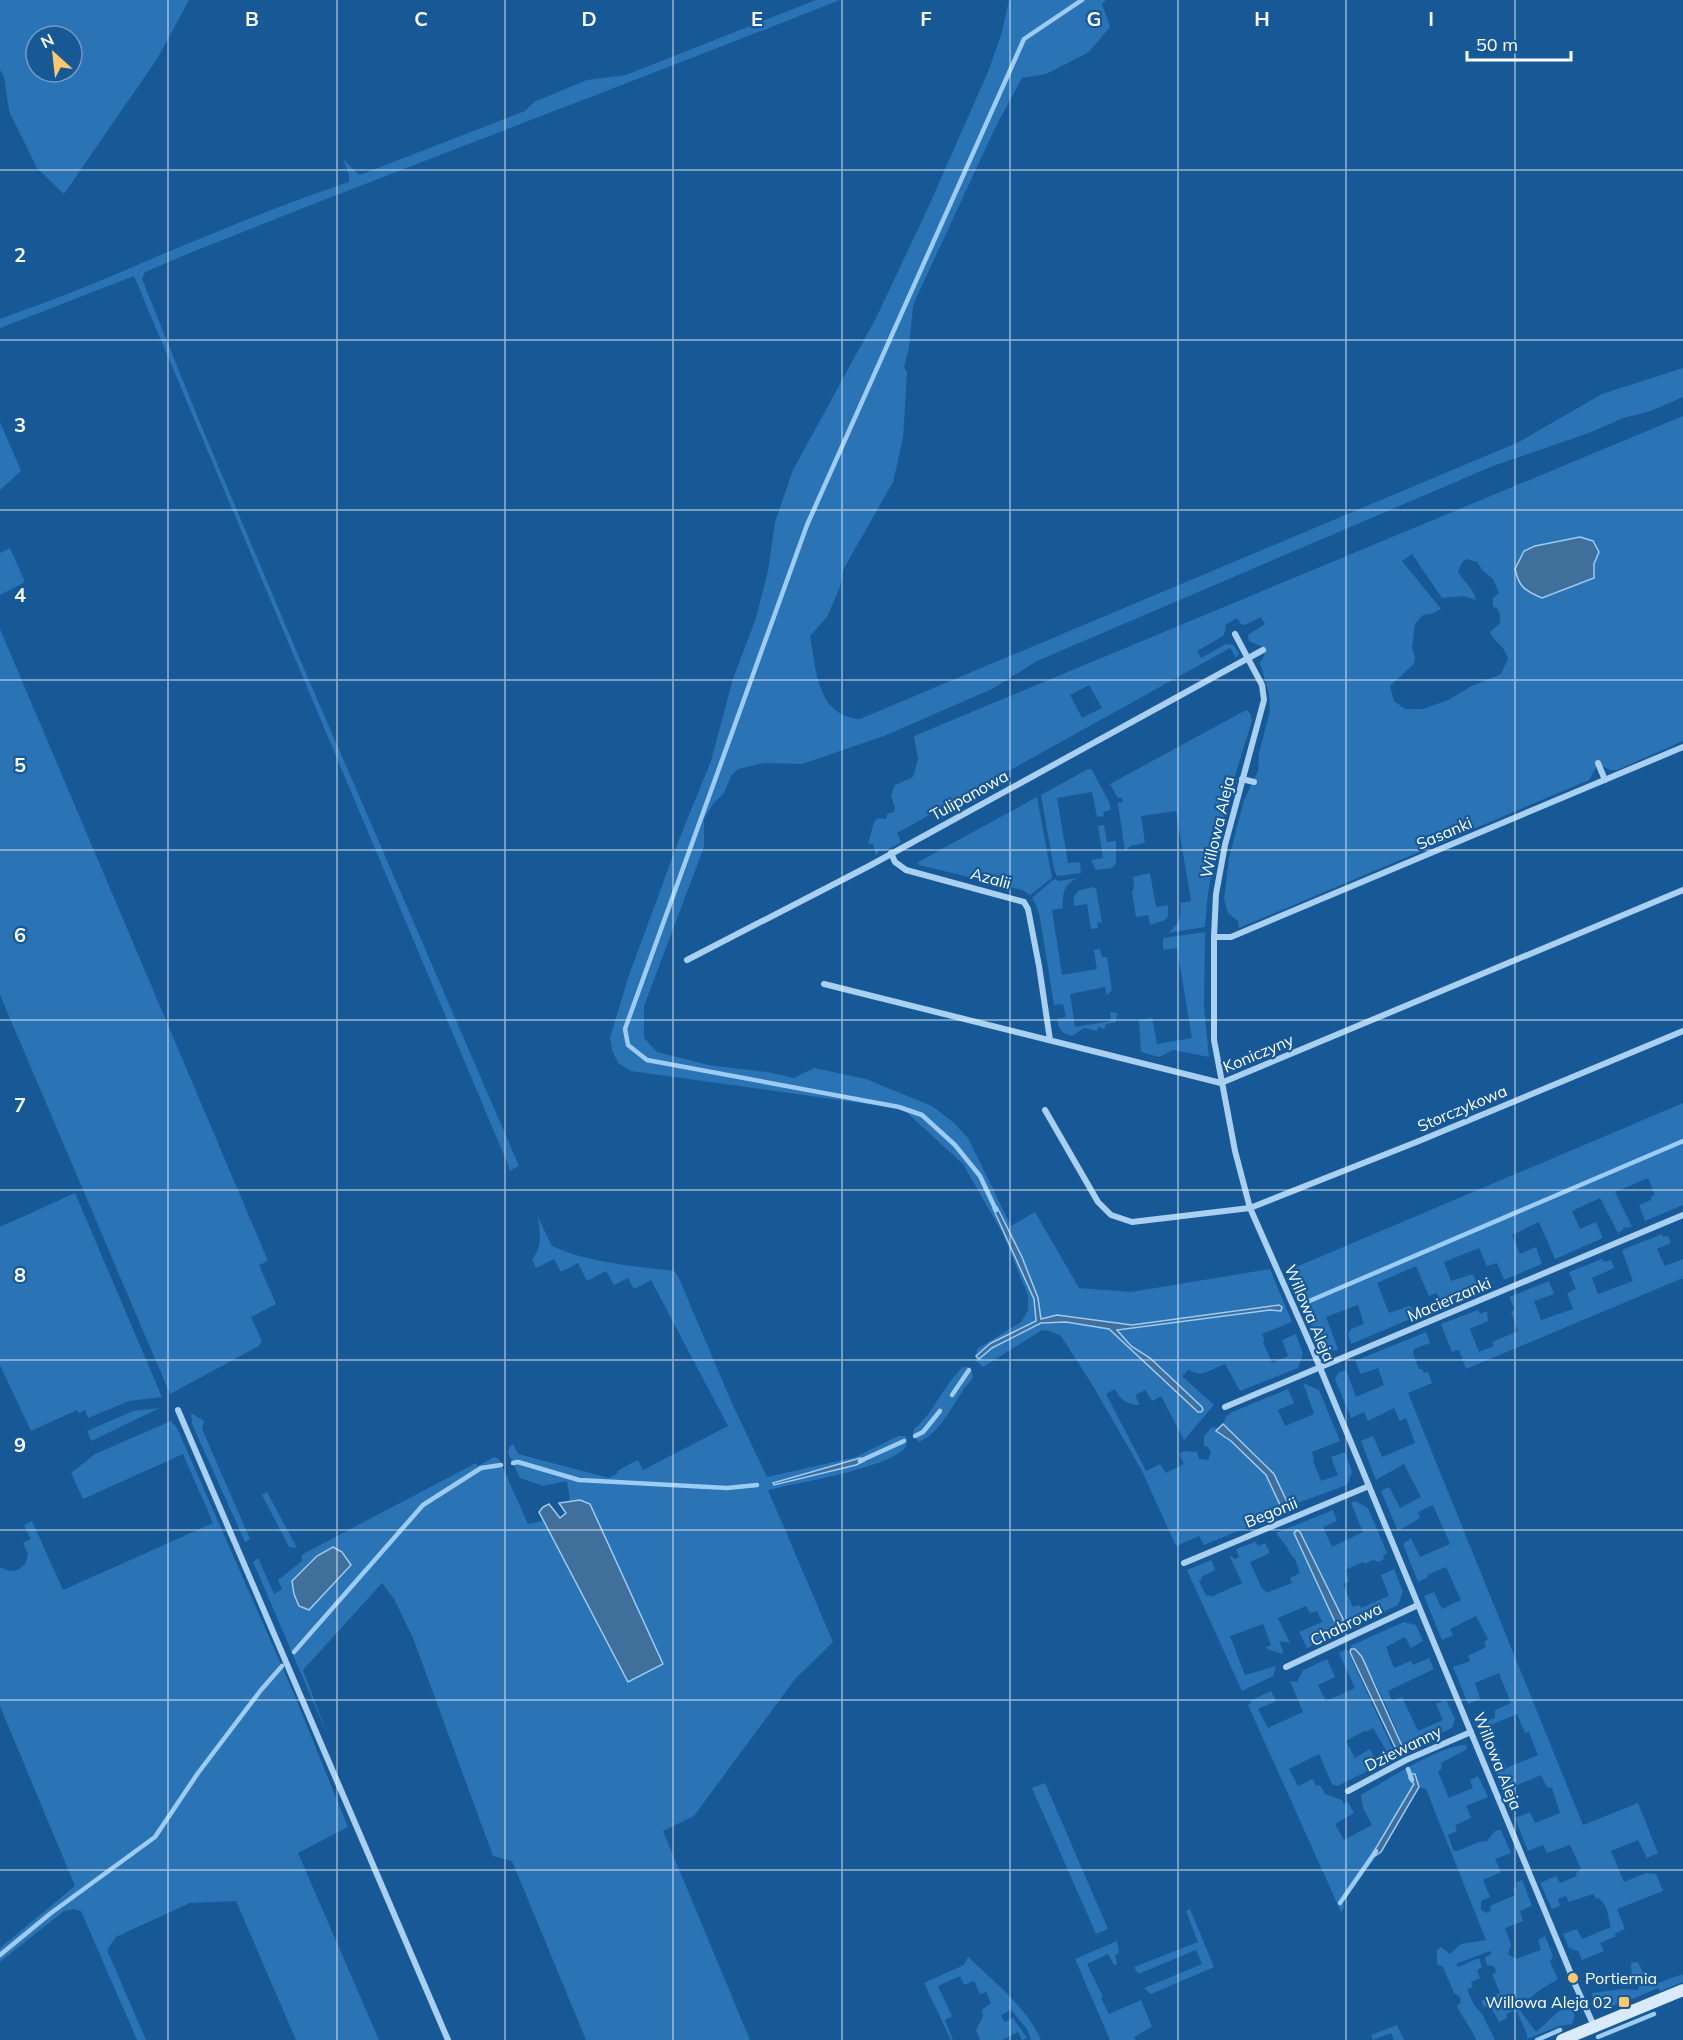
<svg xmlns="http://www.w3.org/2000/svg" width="1683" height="2040" viewBox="0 0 1683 2040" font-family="Mulish,sans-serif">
	<rect width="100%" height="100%" fill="#175997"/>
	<g fill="#2a73b5" fill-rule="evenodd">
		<path d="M0 0H189L157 59 64 194 37 168 9 111 4 76 0 70ZM36 36H72V72H36Z"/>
		<path d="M816 0H840C625 85 408 166 192 252L145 272 142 279 198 418 299 657 519 1166 509 1171V1167L134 276 0 328V319C34 306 69 294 102 280 184 245 265 210 349 182V175L343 159 356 172 360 175 525 111 534 102 587 80 626 75Z"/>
		<path d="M1009 0H1106L1102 4 1110 27 1089 52 1046 74 1022 78 996 126 918 294 913 306 909 347 904 367 907 372 903 438 893 482 843 570 840 587 827 617 810 636C816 668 817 717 860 719L1519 442 1602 394 1683 368V397L1648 412 1623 418 1589 433 1493 466 1037 661 992 689 884 736 802 764 764 763 738 769 731 776 724 793 713 804 704 819V847L644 1006V1038L657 1052 708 1065 767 1072 794 1078 814 1068 866 1079 932 1106 954 1123 968 1138 1011 1226 1035 1212 1079 1288 1131 1292 1270 1269 1292 1322 1262 1334 1265 1341 1263 1342 1272 1363 1288 1356 1282 1340 1296 1334 1303 1354 1298 1368 1240 1391 1225 1364C1213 1368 1199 1380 1189 1369L1182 1376 1214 1405 1184 1440 1161 1396 1152 1401 1145 1390 1135 1395 1140 1405C1128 1405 1120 1400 1115 1389L1106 1394 1146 1471 1160 1464 1166 1473 1184 1464 1179 1454 1184 1451 1197 1452 1199 1459 1208 1460 1211 1452 1208 1447 1204 1446V1436L1212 1427 1218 1428 1216 1431 1231 1441 1266 1475 1282 1509 1278 1511 1279 1514 1204 1545 1199 1536 1176 1546 1142 1471 1093 1386 1061 1336 1049 1331 1042 1330 983 1367 976 1361 977 1349 1021 1322 1028 1310V1295L1002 1232 963 1164 903 1109 631 1071 618 1063 612 1050 610 1038 628 978 678 842 711 761 733 679 756 618 768 571 775 522 793 470 876 318 927 210 988 72 1002 32Z"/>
		<path d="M1683 416V741L1617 770H1610L1598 764 1589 780 1239 928 1238 921 1228 913 1224 899 1229 858 1244 800 1258 771 1259 753 1270 711 1269 694 1260 663 1265 654 1261 646 1249 641 1248 635 1265 624 1261 617 1245 625 1241 624 1237 618 1225 625 1226 629 1223 636 1197 651 1201 658 1226 644 1233 645 1239 653 1236 658 1230 648 897 833 901 842 887 850 879 851 876 856 873 844H868L874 822 878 818 886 819 887 814 894 812 895 808 891 796 895 785 913 777 918 759 914 736ZM1412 554 1442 598 1463 596 1476 600C1474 589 1464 582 1458 572L1462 562 1467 559 1477 562 1483 571 1493 579 1499 593 1493 598V607L1497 608 1500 614V623L1490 632C1495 644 1504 644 1508 659L1501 674 1472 686 1448 700 1423 709H1405L1394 701 1390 686 1414 664 1415 657 1412 648 1415 624 1423 615 1431 614 1441 609 1402 561ZM1089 685 1102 708 1082 718 1070 695Z"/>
		<path d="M0 422 21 471 0 490Z"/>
		<path d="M10 548 25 582 0 595V553Z"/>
		<path d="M0 629 268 1261 259 1265 276 1304 251 1317 262 1341 259 1346 170 1394 0 995Z"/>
		<path d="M1246 710 1250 713 1252 721C1231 788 1209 857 1205 927L1168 933C1179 924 1182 917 1180 903L1191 901 1176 811 1141 816 1145 843 1130 846 1125 852 1118 803 1123 802 1122 798H1118L1110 784Z"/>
		<path d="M1088 769 1092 770 1109 802 1111 810 1103 812 1104 816 1097 817 1092 792 1057 798 1068 863 1080 862 1081 873 1057 876 1054 869 1041 795Z"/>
		<path d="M1037 797 1052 878 1030 895 1022 890 919 865 918 862Z"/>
		<path d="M1104 825 1107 842 1116 841V863L1112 868 1096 870 1091 860 1103 858 1098 826Z"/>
		<path d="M1150 873 1156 907 1168 905V916L1165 920 1150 925 1148 915 1136 917 1132 892 1134 888 1133 877Z"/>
		<path d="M1078 878C1064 883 1062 894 1063 908L1052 910 1062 975 1097 969 1094 950 1100 949 1102 957H1107L1112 990 1107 995 1105 987 1070 994 1075 1027 1111 1021 1110 1012 1117 1013 1116 1022 1106 1024 1104 1029 1098 1027 1097 1031 1084 1028 1072 1036C1061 1033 1059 1030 1057 1019L1066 1017 1063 1004 1054 1005 1040 918 1036 905 1032 898 1054 879 1059 881Z"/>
		<path d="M1092 887 1096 889 1102 922 1097 923 1098 928 1091 929 1087 904 1074 906V897L1078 891Z"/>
		<path d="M1205 932 1204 1008 1209 1057 1173 1050 1159 1057 1141 1052 1139 1020 1152 1018 1157 1044 1192 1038 1177 948 1163 950V938Z"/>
		<path d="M1683 1103V1205L1645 1221 1639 1205 1651 1200V1197L1655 1195 1648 1178 1615 1192 1632 1227 1623 1228V1230L1618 1233 1600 1198 1572 1211 1580 1229 1596 1222 1603 1238 1555 1259 1539 1222 1512 1235 1520 1254 1536 1247 1542 1264 1504 1280 1497 1263 1487 1266 1479 1248 1444 1262 1451 1281 1473 1274 1480 1290 1442 1305 1437 1293 1429 1296 1416 1266 1377 1283 1389 1313 1410 1306 1417 1316 1351 1344 1348 1334 1351 1329 1364 1324 1358 1305 1326 1317 1338 1349 1333 1351 1319 1346 1289 1270Z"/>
		<path d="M75 1193 162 1397 129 1401 88 1418 85 1410 79 1413 77 1410 31 1431 0 1365V1227Z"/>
		<path d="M538 1217 552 1246C589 1263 634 1266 674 1271L678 1276 731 1401 767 1477 856 1457 898 1436H905L907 1438C907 1443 906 1447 902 1451 877 1470 801 1482 768 1490L833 1642 795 1679 694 1816 663 1831 750 2040H586L512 1861 493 1856 413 1638 394 1599 382 1583 303 1670 328 1736 253 1562 258 1558 274 1594 282 1589 278 1580 302 1561V1555L305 1553 476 1463 478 1466 494 1457 499 1459 528 1524 543 1521 627 1681 663 1664 580 1500 570 1501 567 1481 543 1486 520 1478 508 1453 510 1446 513 1444 518 1454 609 1478 618 1473 617 1471 638 1460 643 1470 728 1426 651 1280 634 1289 628 1278 614 1285 606 1271 587 1281 578 1263 561 1272 554 1259 536 1268 532 1260C543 1244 540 1235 538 1217Z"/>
		<path d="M1662 1234 1663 1237 1668 1236 1671 1243 1657 1249 1665 1266 1683 1259V1278L1466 1369 1459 1350 1452 1352 1441 1324 1478 1310 1480 1314 1487 1311 1488 1321 1470 1329 1479 1352 1494 1346 1492 1342 1518 1331 1511 1312 1515 1310 1509 1297 1549 1281 1554 1294 1534 1301 1541 1320 1573 1309 1567 1293 1576 1289 1569 1272 1602 1259 1604 1262 1611 1260 1614 1268 1592 1278 1598 1294 1633 1281 1622 1250Z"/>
		<path d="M1426 1332 1430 1343 1414 1349 1413 1353 1419 1369H1422L1424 1373 1428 1372 1432 1383 1408 1393 1583 1825 1638 1803 1658 1853 1647 1858 1638 1840 1611 1851 1624 1882 1646 1873 1656 1874 1663 1891 1617 1909 1625 1929 1614 1934 1616 1936 1600 1943 1604 1951 1582 1960 1578 1951 1569 1948 1563 1934 1577 1929 1582 1939 1611 1927C1607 1915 1609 1906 1598 1898L1596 1899 1593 1894 1569 1902 1566 1896 1558 1899 1560 1906 1552 1909 1540 1883 1556 1876 1560 1883 1577 1876 1576 1873 1581 1869 1570 1845 1547 1853 1543 1845 1528 1851 1515 1818 1530 1812 1535 1823 1560 1813 1552 1788 1547 1787 1541 1775 1504 1791 1487 1751 1489 1744 1495 1743 1506 1768 1538 1755 1529 1732 1525 1733 1517 1714 1479 1730 1476 1724 1495 1718V1710L1511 1703 1499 1673 1475 1683 1480 1699 1468 1704 1453 1667 1470 1661 1468 1656 1486 1647 1484 1642 1488 1639 1476 1616 1450 1629 1453 1635 1442 1640 1424 1596 1434 1592 1442 1609 1461 1600 1446 1567 1427 1575 1428 1577 1418 1582 1403 1544 1411 1538 1420 1557 1450 1544 1433 1505 1418 1512 1420 1518 1398 1531 1381 1491 1389 1487 1400 1508 1421 1497 1404 1464 1376 1480 1361 1441 1373 1436 1382 1457 1415 1443 1406 1418 1400 1421 1394 1408 1368 1421 1364 1412 1351 1418 1335 1379 1338 1373 1346 1370 1356 1397 1384 1385 1378 1368 1361 1374 1355 1361Z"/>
		<path d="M963 1367H968L972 1371 973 1378C954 1398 945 1430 919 1442L913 1435 914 1429C935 1412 943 1385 963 1367Z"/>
		<path d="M1303 1383 1319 1390 1340 1441 1312 1452 1314 1460 1313 1461 1321 1481 1338 1475 1331 1457 1345 1452 1352 1472 1347 1485 1289 1506 1274 1474 1223 1424 1226 1417 1232 1412 1288 1389 1294 1403 1278 1410 1285 1426 1314 1414Z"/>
		<path d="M160 1408 91 1441 87 1431 133 1411Z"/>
		<path d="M191 1413 204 1421 202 1429 250 1539 245 1542 192 1424Z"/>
		<path d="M171 1421 177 1428 294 1694 348 1827 298 1853 379 2040H296L236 1901 190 1903 116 1937 107 1950 146 2040H137L81 1911 74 1909 64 1911 0 1962V1948L75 1886 0 1706V1567C14 1576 26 1569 28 1554L23 1543 31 1539 24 1525 32 1521 63 1590 213 1523 183 1454 83 1499 71 1473 95 1454Z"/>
		<path d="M267 1492 297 1548 289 1547 262 1495Z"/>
		<path d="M1355 1501 1368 1508 1387 1553 1383 1555 1384 1559 1379 1562 1373 1560 1365 1564 1363 1562 1345 1570 1349 1581 1343 1584 1353 1607 1360 1605 1361 1608 1389 1596 1381 1575 1394 1569 1403 1592 1398 1605 1307 1648 1299 1632 1322 1622 1317 1611 1310 1613 1306 1606 1278 1618 1290 1643 1279 1641 1283 1651 1282 1654 1265 1648 1271 1645 1263 1624 1230 1636 1245 1675 1276 1666 1273 1676 1242 1691 1187 1570 1211 1560 1215 1570 1201 1577 1202 1579 1199 1581 1206 1596 1210 1595 1211 1597 1242 1583 1230 1557 1232 1556 1234 1559 1239 1557 1236 1549 1256 1542 1258 1546 1265 1543 1270 1553 1250 1562 1262 1589H1264L1266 1593 1292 1583 1290 1578 1300 1573 1294 1557H1292L1287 1547 1276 1533 1333 1510 1337 1521 1323 1527 1332 1547 1363 1532 1351 1503ZM1300 1532 1335 1601 1326 1603 1302 1551Z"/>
		<path d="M1404 1622 1416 1625 1423 1641 1411 1648 1405 1637 1386 1647 1394 1668 1411 1661 1413 1665 1429 1658 1434 1669 1388 1691 1392 1701 1402 1697 1418 1731 1443 1720 1436 1704 1446 1700 1455 1719 1452 1728 1408 1748 1407 1751 1400 1753 1402 1745C1393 1720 1369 1662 1350 1646Z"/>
		<path d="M1347 1649 1396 1756 1391 1759 1373 1728 1366 1732 1364 1731 1346 1741 1355 1758 1370 1749 1378 1766 1337 1786 1332 1784 1319 1754 1289 1769 1298 1786 1313 1779 1316 1786 1320 1785 1325 1794 1342 1800 1344 1804 1348 1802 1354 1813 1335 1824 1344 1840 1372 1825 1363 1808 1361 1795C1385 1781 1440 1745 1466 1745L1467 1749 1441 1763 1442 1768 1438 1772 1449 1798 1473 1788 1470 1780 1478 1776 1488 1797 1466 1806 1471 1818 1455 1825 1457 1831 1448 1835 1453 1850 1457 1851 1479 1842 1487 1841 1495 1831 1501 1830 1511 1853 1495 1859 1501 1872 1483 1880 1490 1897 1481 1901V1910L1487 1913 1491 1910 1490 1906 1515 1895 1513 1889 1517 1887 1515 1883 1522 1880 1532 1906 1520 1911 1523 1921 1505 1928 1511 1944 1508 1954 1516 1959 1541 1950 1538 1940 1545 1936 1553 1956 1550 1962 1558 1979 1537 1992 1520 2008 1521 2012 1536 2032 1559 2011 1569 2005 1575 2015 1572 2024 1559 2026 1527 2039V2034L1516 2010 1506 2014 1507 2018 1499 2022 1490 2005 1484 2007 1481 2001 1500 1993 1492 1974 1495 1973 1496 1970 1493 1966 1487 1965 1485 1957 1492 1954 1490 1951 1456 1964 1458 1967 1479 1958 1482 1967 1477 1970 1480 1978 1471 1982 1473 1987 1467 1989 1474 2005 1482 2014 1495 2040H1476C1472 2028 1462 2018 1457 2006L1461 2002 1460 1997 1454 1993 1443 1967 1437 1964V1950L1441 1947 1450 1954 1461 1944 1486 1940 1426 1789 1419 1787 1417 1779 1378 1843 1375 1856 1377 1855 1343 1902 1344 1907 1341 1912 1248 1705 1251 1703 1250 1701 1271 1691 1276 1701 1258 1709 1268 1728 1303 1712 1290 1681 1297 1682 1303 1670 1327 1659 1335 1677 1318 1685 1326 1701 1355 1688 1339 1653Z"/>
		<path d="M1045 1783 1108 1929 1096 1934 1032 1788Z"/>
		<path d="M1190 1909 1214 1967 1151 1994 1144 1988 1202 1964 1196 1950 1138 1974 1134 1967 1198 1942 1186 1911Z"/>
		<path d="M1117 1941 1119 1953 1115 1955 1117 1964 1114 1965 1108 1954 1087 1964 1103 1997 1101 1998 1109 2014 1141 2000 1152 2027 1134 2037 1136 2040H1110L1075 1959Z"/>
		<path d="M968 1957C993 1981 1027 2007 1041 2040H1031L1027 2029 1011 2010 1001 2015 1004 2022 1013 2018 1027 2038 1022 2040 1018 2032 1002 2040H980L976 2030 983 2016 982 2010 991 2003 986 1992 980 1994 974 1981 964 1985 960 1976 938 1986 952 2016 945 2020 953 2040H951L924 1983 964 1965Z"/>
		<path d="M1638 1962 1649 1986 1683 1974V1982L1660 1991 1658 1988 1630 2000 1629 1997C1616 2003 1597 2022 1592 1993L1623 1989 1638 1990 1641 1980H1632L1631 1963Z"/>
		<path d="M1397 2025 1404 2040H1394L1391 2033 1373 2040 1371 2035Z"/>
	</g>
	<g fill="#416f9c" stroke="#9ccbf4" stroke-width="1.5">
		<path d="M1580 537 1593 541 1599 552 1594 564V578L1542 598C1525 591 1519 587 1515 569L1524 551 1535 546Z"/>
		<path d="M995 1207H997L1022 1257 1038 1298 1041 1319 1057 1315 1132 1325 1279 1305 1282 1307 1281 1311 1270 1310 1117 1330 1131 1346 1150 1358 1202 1407 1203 1410 1201 1412H1198L1109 1329 1066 1322 1041 1323 992 1348 979 1359 976 1356 991 1343 1036 1321 1034 1299 993 1208Z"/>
		<path d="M1223 1424 1274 1474 1289 1506 1286 1509H1282L1266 1475 1231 1441 1216 1431Z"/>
		<path d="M860 1458 864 1459V1461L856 1465 774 1485 773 1483Z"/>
		<path d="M580 1500 590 1504 663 1664 628 1682 539 1512 543 1507 549 1504 560 1518 566 1513 559 1503Z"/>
		<path d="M1297 1530 1300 1532 1343 1619V1622L1340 1625 1335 1622 1294 1533Z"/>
		<path d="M333 1547 342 1552 351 1565 309 1610 299 1606 294 1594 292 1581 317 1556Z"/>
		<path d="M1351 1649H1355L1362 1657 1402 1746 1400 1753 1396 1749 1356 1665 1350 1652Z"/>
		<path d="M1410 1774H1415L1419 1787 1381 1852 1375 1856 1373 1853 1414 1784 1409 1778Z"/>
	</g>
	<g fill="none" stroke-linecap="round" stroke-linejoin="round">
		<g stroke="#9ccbf4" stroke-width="4.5">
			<path d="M996 1210 980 1176 955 1145 922 1115 899 1107 647 1060 628 1045 625 1029 807 525 1024 39 1082 0"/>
			<path d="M1307 1302 1683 1141"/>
			<path d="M952 1395 969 1370"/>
			<path d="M915 1436 923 1432 940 1411"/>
			<path d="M860 1461 904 1441"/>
			<path d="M513 1463 518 1462 579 1480 727 1488 757 1485"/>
			<path d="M294 1652 423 1505 481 1468 501 1465"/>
			<path d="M1408 1769 1412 1780"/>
			<path d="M1340 1903 1376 1851"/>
			<path d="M0 1955 51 1913 155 1837 198 1773 261 1690 282 1666"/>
			<path d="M1598 2037 1654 2014"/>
			<path d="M1537 2040 1560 2030"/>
		</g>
		<g stroke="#a9cff1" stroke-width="6">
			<path d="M1235 634 1262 685 1264 700 1225 845 1216 894 1214 937V1040L1235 1151 1250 1208 1311 1346 1571 1974"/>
			<path d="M1598 763 1605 780"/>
			<path d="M1242 779 1254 782"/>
			<path d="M891 853 895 862 906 870 1024 902 1028 909 1039 966 1050 1040"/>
			<path d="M1214 937H1231L1683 747"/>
			<path d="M687 960 871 865 1263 650"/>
			<path d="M824 984 1221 1083 1683 890"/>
			<path d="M1045 1110 1098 1202 1111 1215 1132 1222 1250 1208 1419 1141 1683 1031"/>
			<path d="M1225 1407 1683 1215"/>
			<path d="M178 1410 448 2040"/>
			<path d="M1184 1563 1369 1486"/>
			<path d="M1286 1667 1418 1605"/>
			<path d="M1348 1791 1406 1760 1471 1732"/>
			<path d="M1574 1982 1594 2026"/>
		</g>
		<path stroke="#d8eafc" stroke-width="12" d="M1562 2040 1683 1990"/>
	</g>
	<path fill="none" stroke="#fff" stroke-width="1.5" stroke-opacity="0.55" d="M168 0V2040M337 0V2040M505 0V2040M673 0V2040M842 0V2040M1010 0V2040M1178 0V2040M1346 0V2040M1515 0V2040M0 170H1683M0 340H1683M0 510H1683M0 680H1683M0 850H1683M0 1020H1683M0 1190H1683M0 1360H1683M0 1530H1683M0 1700H1683M0 1870H1683"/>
	<g fill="#ffc86a" stroke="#175997" stroke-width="2">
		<circle cx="1573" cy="1978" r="6"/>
		<rect x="1618" y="1996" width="12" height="12" rx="3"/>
	</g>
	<g text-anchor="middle" stroke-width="4.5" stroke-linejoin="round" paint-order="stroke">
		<g font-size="16" fill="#fff" stroke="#175997">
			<text transform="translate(969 795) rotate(-29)" y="6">Tulipanowa</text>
			<text transform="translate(1217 827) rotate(-77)" y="6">Willowa Aleja</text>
			<text transform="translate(1444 833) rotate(-23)" y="6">Sasanki</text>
			<text transform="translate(991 878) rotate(15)" y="6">Azalii</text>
			<text transform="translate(1258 1053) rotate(-23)" y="6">Koniczyny</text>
			<text transform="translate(1462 1108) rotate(-23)" y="6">Storczykowa</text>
			<text transform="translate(1449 1299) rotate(-23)" y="6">Macierzanki</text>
			<text transform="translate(1310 1313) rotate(67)" y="6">Willowa Aleja</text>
			<text transform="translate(1271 1512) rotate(-22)" y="6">Begonii</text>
			<text transform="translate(1346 1624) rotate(-26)" y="6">Chabrowa</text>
			<text transform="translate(1403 1748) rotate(-26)" y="6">Dziewanny</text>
			<text transform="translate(1498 1761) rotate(68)" y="6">Willowa Aleja</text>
		</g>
		<g font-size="16" fill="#fff" stroke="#175997" text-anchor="start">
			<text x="1585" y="1984">Portiernia</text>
			<text x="1612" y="2008" text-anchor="end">Willowa Aleja 02</text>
		</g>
	</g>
	<g font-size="20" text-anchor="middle" font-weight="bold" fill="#fff" stroke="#175997" stroke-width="4.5" stroke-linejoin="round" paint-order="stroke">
		<text x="252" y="26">B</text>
		<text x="421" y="26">C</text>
		<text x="589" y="26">D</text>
		<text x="757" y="26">E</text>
		<text x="926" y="26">F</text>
		<text x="1094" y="26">G</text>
		<text x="1262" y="26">H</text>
		<text x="1431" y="26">I</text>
		<text x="20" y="262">2</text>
		<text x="20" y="432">3</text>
		<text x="20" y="602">4</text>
		<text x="20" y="772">5</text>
		<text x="20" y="942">6</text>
		<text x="20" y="1112">7</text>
		<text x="20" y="1282">8</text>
		<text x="20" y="1452">9</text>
	</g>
	<g transform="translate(54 54) rotate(333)"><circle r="28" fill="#175997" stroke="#749bc1" stroke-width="1.5"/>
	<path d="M0-4.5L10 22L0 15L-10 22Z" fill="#ffc86a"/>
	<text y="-9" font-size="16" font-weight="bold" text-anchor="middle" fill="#ffffff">N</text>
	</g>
	<path d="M1467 51v9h104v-9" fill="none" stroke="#ffffff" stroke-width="3"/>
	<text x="1476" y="51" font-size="18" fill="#ffffff" stroke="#175997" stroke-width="4.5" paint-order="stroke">50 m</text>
</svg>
